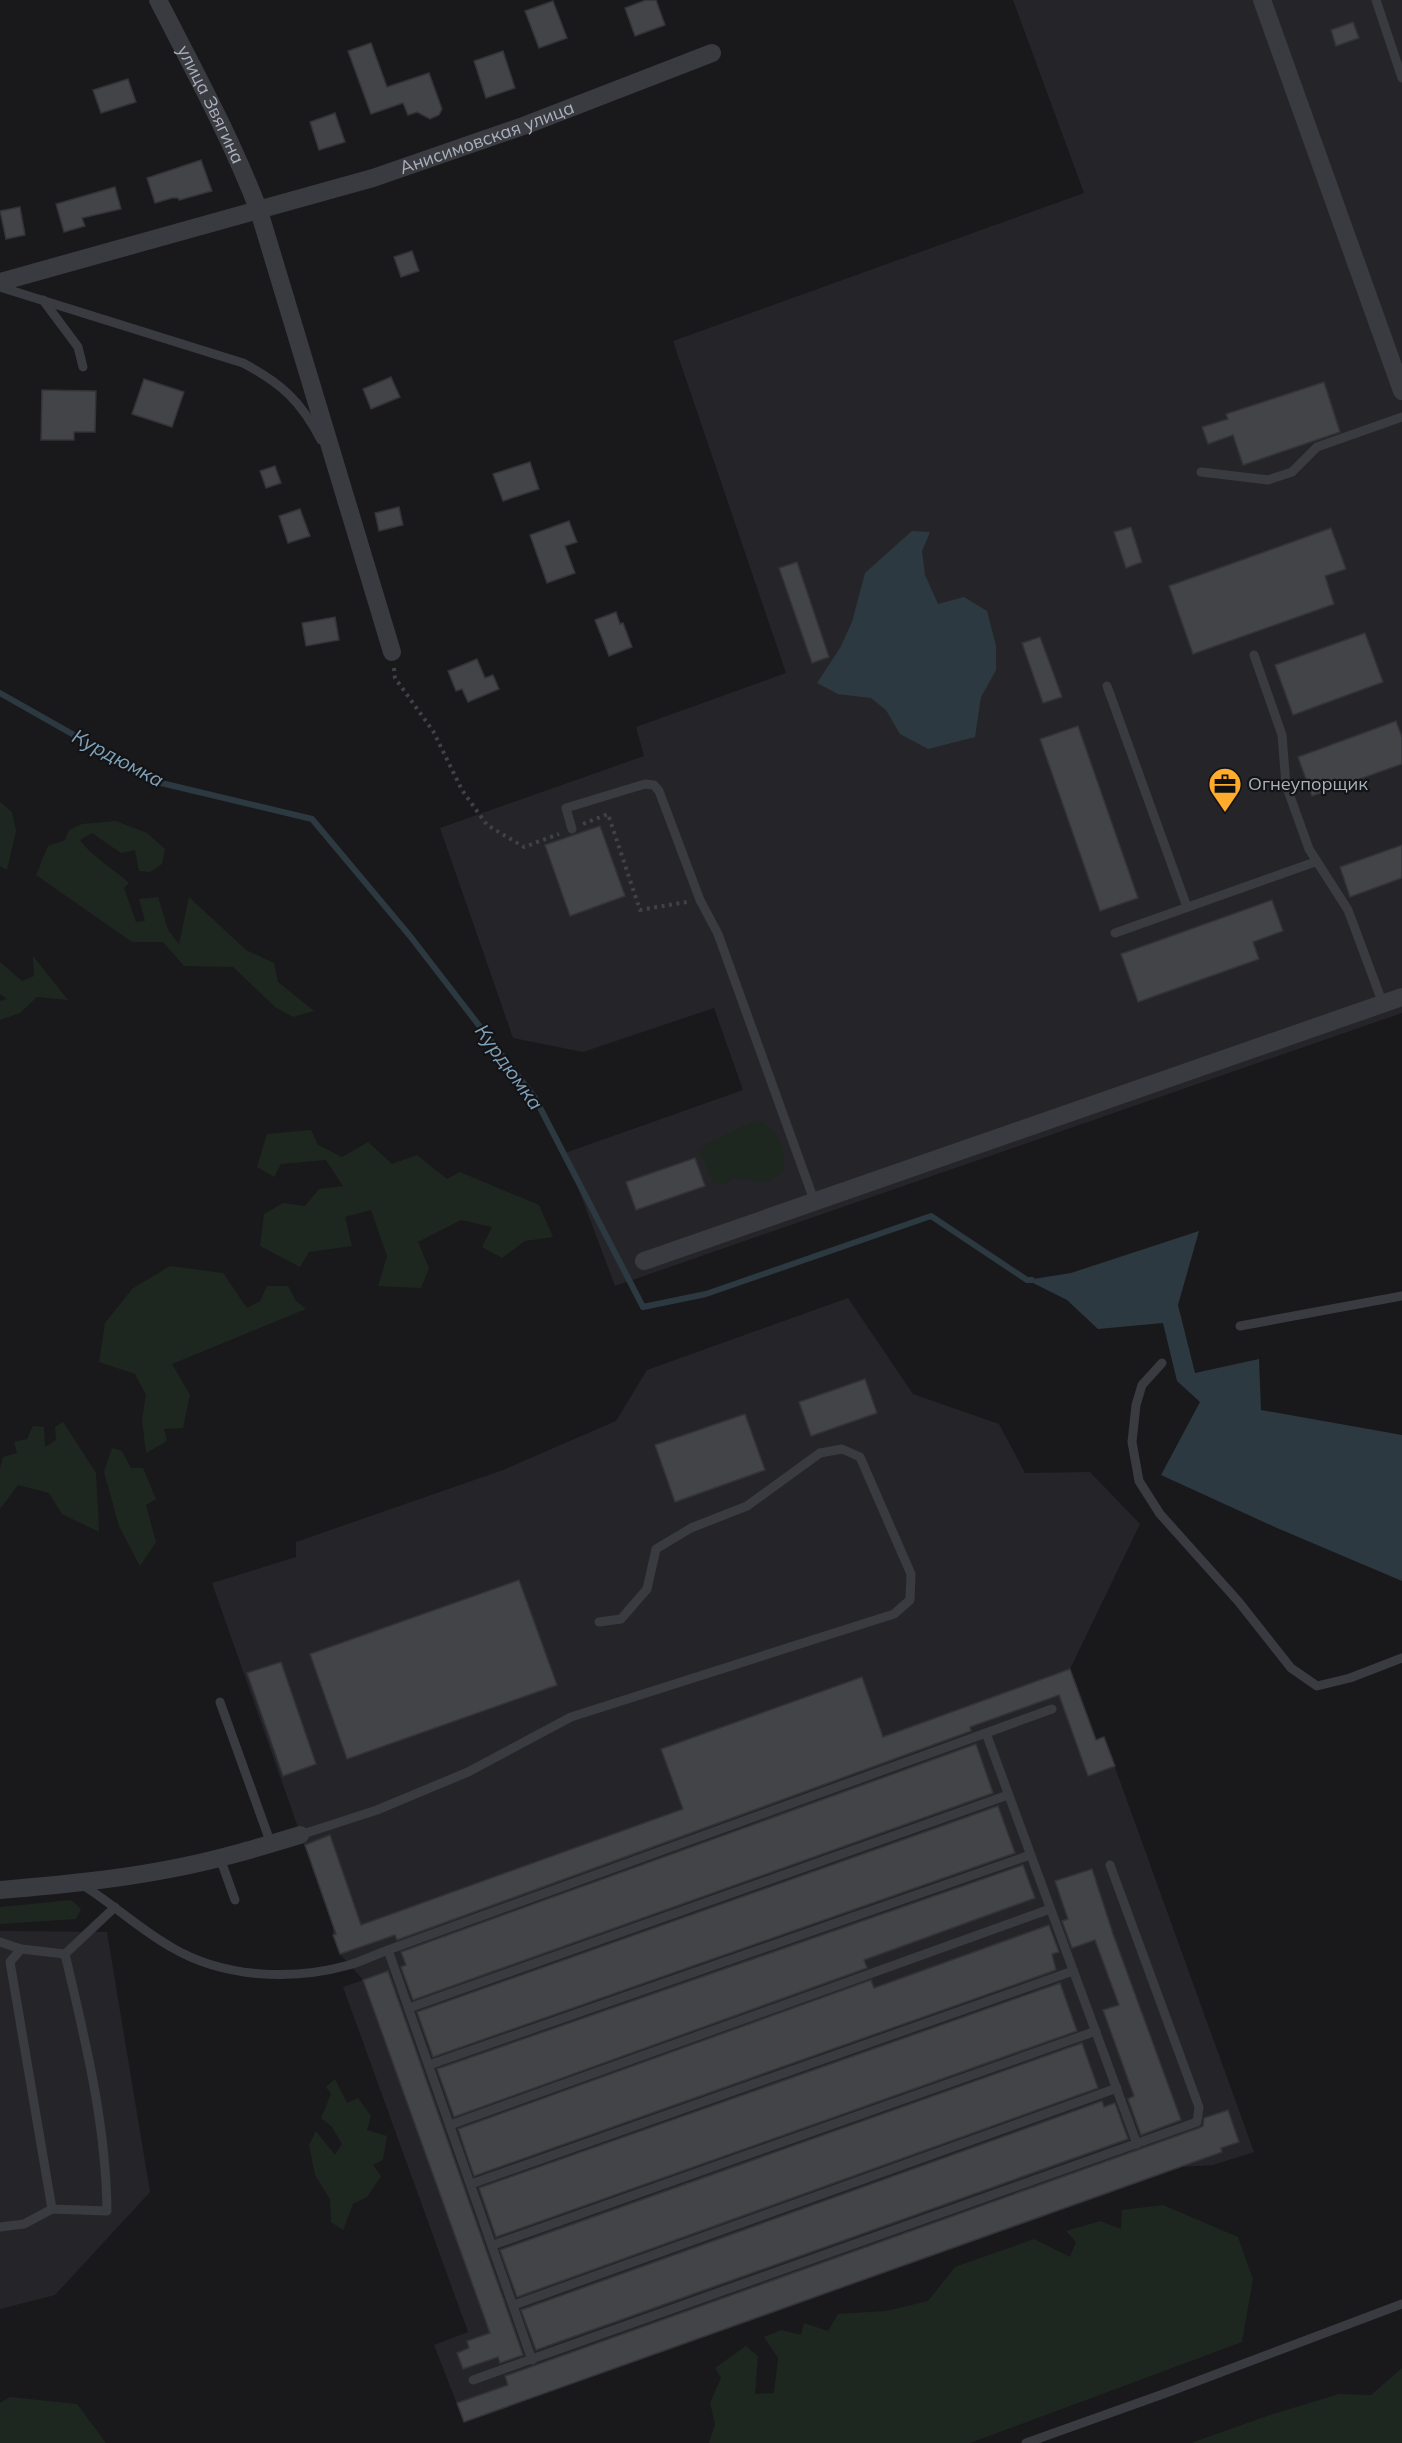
<svg xmlns="http://www.w3.org/2000/svg" width="1402" height="2443" viewBox="0 0 1402 2443" font-family="Mulish,sans-serif">
	<rect width="100%" height="100%" fill="#19191b"/>
	<g fill="#252529">
		<path d="M1013 0H1402V1013L615 1286 565 1153 743 1090 714 1008 583 1052 513 1038 440 828 644 756 636 727 786 673 673 341 1084 193Z"/>
		<path d="M848 1298 913 1394 999 1424 1025 1473 1090 1472 1140 1524 1070 1669 1096 1740 1104 1737 1254 2152 1213 2165 1182 2167 464 2422 434 2345 468 2332 343 1987 363 1980 340 1954 333 1935V1927L212 1583 296 1557V1542L503 1470 616 1421 647 1370Z"/>
		<path d="M0 1931 107 1932 150 2192 55 2295 0 2309Z"/>
	</g>
	<g fill="#1e271f">
		<path d="M0 802 12 812 16 831 7 870 0 866Z"/>
		<path d="M116 821 147 833 165 849 162 864 150 872 139 871 135 850 121 853 92 833 80 840C93 858 113 868 129 883L124 888 136 922 145 921 139 899 158 897 168 930 179 944 189 897 246 950 274 963 278 982 314 1011 293 1017 275 1007 233 967 184 966 163 942H132L36 875 48 846 65 840 69 830 82 824Z"/>
		<path d="M33 956 68 1000 37 997 20 1013 0 1020V1001L7 999 0 994V962L22 981 34 976Z"/>
		<path d="M757 1120C780 1129 785 1148 784 1171L767 1183 733 1178 725 1184 713 1183 703 1159 698 1154 703 1145C722 1138 738 1127 757 1120Z"/>
		<path d="M311 1130 318 1145 342 1157 368 1142 392 1164 417 1155 447 1179 460 1172 539 1205 553 1237 525 1241 502 1258 482 1247 492 1227 461 1220 418 1242 429 1268 421 1288 378 1286 387 1256 371 1210 345 1217 352 1246 309 1252 300 1267 260 1246 264 1214 283 1203 305 1206 319 1189 343 1186 326 1160 281 1164 274 1177 257 1167 267 1134Z"/>
		<path d="M170 1266 223 1273 247 1308 260 1301 267 1286H288L296 1301 306 1309 172 1364 190 1395 183 1428 164 1429 167 1441 146 1453 142 1420 146 1395 135 1374 99 1362 105 1323 132 1289Z"/>
		<path d="M63 1422 96 1473 99 1532 62 1514 49 1493 18 1485 0 1509V1469L3 1457 17 1453 14 1442 27 1439 33 1426 44 1427 45 1447 56 1440 55 1427Z"/>
		<path d="M112 1448 122 1451 131 1468H143L156 1499 146 1505 156 1542 140 1566 119 1526 104 1472Z"/>
		<path d="M71 1900 81 1909 76 1919 0 1924V1907Z"/>
		<path d="M335 2079 347 2103 358 2098 371 2116 367 2130 387 2136 383 2160 373 2165 381 2176 367 2197 353 2204 343 2230 331 2222 330 2199 315 2175 309 2145 316 2131 335 2155 342 2144 332 2127 321 2118 331 2094 326 2087Z"/>
		<path d="M1163 2205 1238 2237 1253 2279 1242 2342 970 2443H709L715 2424 710 2403 721 2378 715 2368 746 2346 758 2356 755 2394 774 2393 778 2358 764 2337 781 2330 801 2335 804 2323 828 2331 838 2314 886 2311 928 2301 955 2267 1034 2239 1070 2257 1076 2242 1066 2231 1100 2221 1121 2229 1122 2210Z"/>
		<path d="M1402 2368V2443H1191L1267 2416 1339 2394 1371 2395Z"/>
		<path d="M10 2397 77 2404 106 2443H0V2403Z"/>
	</g>
	<g fill="#2d3941">
		<path d="M912 531 930 532 922 551 925 575 938 604 964 597 987 611 996 646V670L981 697 975 737 928 749 900 734 886 710 871 698 838 694 817 683 840 648 852 622 865 573Z"/>
		<path d="M1199 1231 1178 1305 1195 1373 1259 1359 1261 1410 1402 1435V1581L1277 1528 1161 1475 1200 1402 1177 1381 1163 1323 1098 1329 1067 1300 1027 1280 1071 1273Z"/>
	</g>
	<g fill="none" stroke-linecap="round" stroke-linejoin="round">
		<path stroke="#2d3941" stroke-width="6" d="M0 693 157 782 312 819 410 936 535 1098 643 1307 706 1294 931 1216 1027 1280H1032"/>
	</g>
	<g fill="#434448" stroke="#333338" stroke-width="1.5">
		<path d="M646 0H656L665 25 635 36 625 8Z"/>
		<path d="M553 1 567 38 539 48 525 11Z"/>
		<path d="M1353 22 1359 38 1336 46 1331 30Z"/>
		<path d="M371 43 387 87 429 73 442 109 439 115 430 119 417 112 408 115 403 103 371 114 348 51Z"/>
		<path d="M503 51 515 88 486 98 474 61Z"/>
		<path d="M128 79 136 102 101 113 93 90Z"/>
		<path d="M335 113 345 142 319 150 310 122Z"/>
		<path d="M201 160 212 191 179 200 178 198H172L155 203 147 178Z"/>
		<path d="M115 187 121 209 82 218 85 226 64 232 56 204Z"/>
		<path d="M20 207 25 235 6 239 0 211Z"/>
		<path d="M412 251 419 271 401 277 394 257Z"/>
		<path d="M391 377 400 397 371 409 363 389Z"/>
		<path d="M144 379 184 392 172 427 132 414Z"/>
		<path d="M1324 382 1340 432 1243 465 1233 435 1208 444 1202 427 1228 419 1226 414Z"/>
		<path d="M42 390 96 391 95 432H74V440H41Z"/>
		<path d="M530 462 539 489 503 501 493 474Z"/>
		<path d="M275 466 281 483 266 488 260 471Z"/>
		<path d="M399 507 403 525 379 531 375 513Z"/>
		<path d="M300 509 310 536 288 543 279 516Z"/>
		<path d="M569 521 577 542 565 546 575 573 547 583 530 535Z"/>
		<path d="M1131 527 1142 562 1126 568 1114 532Z"/>
		<path d="M1331 528 1346 569 1325 576 1334 604 1193 654 1169 586Z"/>
		<path d="M797 562 829 657 812 663 779 568Z"/>
		<path d="M616 612 620 624 623 623 632 647 609 656 595 620Z"/>
		<path d="M335 617 339 640 306 646 302 623Z"/>
		<path d="M1365 633 1383 682 1293 715 1275 665Z"/>
		<path d="M1040 637 1062 697 1043 703 1022 643Z"/>
		<path d="M477 659 485 678 493 675 499 689 468 702 462 689 456 691 448 671Z"/>
		<path d="M1396 721 1402 737V764L1312 796 1298 757Z"/>
		<path d="M1078 726 1138 898 1100 911 1040 739Z"/>
		<path d="M600 826 625 896 570 916 545 845Z"/>
		<path d="M1402 845V878L1350 897 1340 867Z"/>
		<path d="M1272 900 1283 931 1253 942 1259 959 1138 1002 1121 954Z"/>
		<path d="M695 1158 705 1186 636 1210 626 1182Z"/>
		<path d="M865 1379 877 1413 811 1436 799 1402Z"/>
		<path d="M745 1414 765 1470 675 1502 655 1445Z"/>
		<path d="M519 1580 557 1685 347 1759 310 1654Z"/>
		<path d="M281 1662 316 1764 283 1776 247 1673Z"/>
		<path d="M1070 1669 1096 1740 1104 1737 1115 1766 1088 1776 1059 1695 970 1727 971 1731 397 1940 395 1935 340 1954 333 1935 336 1934 305 1845 330 1835 361 1925 683 1809 661 1749 862 1677 883 1737Z"/>
		<path d="M976 1744 993 1793 413 2000 401 1967 406 1965 401 1952Z"/>
		<path d="M998 1806 1015 1853 433 2057 417 2012Z"/>
		<path d="M1023 1865 1035 1898 864 1960 867 1968 454 2117 437 2069Z"/>
		<path d="M1092 1869 1113 1934 1181 2120 1141 2135 1128 2099 1134 2096 1103 2010 1119 2005 1095 1940 1072 1948 1062 1921 1068 1919 1055 1881Z"/>
		<path d="M1049 1925 1059 1952 1052 1954 1056 1970 474 2176 458 2129 871 1980 874 1988Z"/>
		<path d="M388 1971 523 2355 500 2363 498 2357 463 2369 457 2353 469 2348 467 2341 490 2333 363 1980Z"/>
		<path d="M1060 1983 1077 2031 496 2237 479 2188Z"/>
		<path d="M1082 2043 1098 2088 517 2297 500 2250Z"/>
		<path d="M1102 2101 1104 2107 1115 2103 1128 2139 536 2350 521 2310Z"/>
		<path d="M1228 2110 1239 2142 1221 2148 1222 2152 464 2422 457 2403 508 2385 505 2376 1199 2128 1203 2126 1204 2118Z"/>
	</g>
	<g fill="none" stroke-linecap="round" stroke-linejoin="round">
		<g stroke="#3f4248" stroke-width="4" stroke-dasharray="3 4.5" stroke-linecap="butt">
			<path d="M394 668 395 678 433 731 462 790 487 825 524 847 559 834"/>
			<path d="M583 824 608 814 640 910 687 902"/>
		</g>
		<g stroke="#393b41" stroke-width="9">
			<path d="M1376 0 1402 78"/>
			<path d="M0 287 243 363C281 383 301 401 321 440"/>
			<path d="M43 300 78 347 83 367"/>
			<path d="M1201 472 1268 480 1292 472 1317 447 1402 417"/>
			<path d="M1254 655 1282 735 1286 785 1309 849 1348 910 1383 1004"/>
			<path d="M1107 686 1187 907"/>
			<path d="M572 829 566 808 645 784 654 785 659 791 700 900 718 934 815 1203"/>
			<path d="M1115 933 1315 862"/>
			<path d="M1240 1326 1402 1296"/>
			<path d="M1162 1363 1142 1385 1136 1405 1132 1442 1139 1481 1160 1514 1238 1601 1291 1668 1317 1686 1350 1678 1402 1658"/>
			<path d="M220 1702 271 1844"/>
			<path d="M986 1733 1137 2144"/>
			<path d="M300 1835 377 1810 468 1772 571 1717 894 1614 910 1600 911 1574 860 1457 842 1449 820 1453 747 1506 691 1528 656 1549 647 1589 621 1619 599 1622"/>
			<path d="M220 1858 235 1900"/>
			<path d="M81 1884C112 1903 139 1929 171 1947 223 1978 292 1981 349 1965 362 1961 375 1955 388 1950L532 2360"/>
			<path d="M0 1942 21 1949 10 1962 52 2209 107 2211C106 2123 85 2039 65 1954L115 1907"/>
			<path d="M21 1949 65 1954"/>
			<path d="M388 1950 1052 1709"/>
			<path d="M409 2008 1008 1795"/>
			<path d="M429 2065 1030 1855"/>
			<path d="M450 2125 1050 1909"/>
			<path d="M471 2184 1073 1971"/>
			<path d="M0 2227 24 2224 52 2209"/>
			<path d="M493 2245 1096 2031"/>
			<path d="M514 2305 1117 2088"/>
			<path d="M473 2380 1197 2122 1199 2107 1110 1865"/>
			<path d="M1026 2443 1166 2393 1402 2304"/>
		</g>
		<g stroke="#393b41" stroke-width="18">
			<path id="s1" d="M158 0C194 70 231 138 259 211L392 652"/>
			<path d="M1262 0 1402 391"/>
			<path id="s2" d="M0 282 373 178 526 125 712 53"/>
			<path d="M644 1261 1402 997"/>
			<path d="M0 1890C57 1885 114 1880 170 1869 214 1861 257 1848 300 1835"/>
		</g>
	</g>
	<defs>
		<symbol id="office-pin" viewBox="-11 -11 22 30"><path d="M0 17L-7.5 6A9.5 9.5 0 1 1 7.5 6Z" fill="#ffac2d" stroke="#141416"/><path d="M-6-3h4V-5.5h4V-3h4V5H-6ZM-1-4.5V-3h2v-1.5ZM-6 0V1H6V0Z" fill="#111"/></symbol>
	</defs>
	<g fill-rule="evenodd">
		<use href="#office-pin" x="1206" y="765" width="38" height="52"/>
	</g>
	<g text-anchor="middle" stroke-width="4.5" stroke-linejoin="round" paint-order="stroke">
		<g font-size="18" fill="#aab1bc" stroke="#141416">
			<text dy="6" stroke="none"><textPath href="#s1" startOffset="117">улица Звягина</textPath></text>
			<text dy="6" stroke="none"><textPath href="#s2" startOffset="508">Анисимовская улица</textPath></text>
		</g>
		<g font-size="18" fill="#aab1bc" stroke="#141416" text-anchor="start">
			<text x="1248" y="790">Огнеупорщик</text>
		</g>
		<g font-size="20" font-style="italic" fill="#7ea1ba" stroke="#141416">
			<text transform="translate(118 758) rotate(28)" y="7">Курдюмка</text>
			<text transform="translate(509 1067) rotate(54)" y="7">Курдюмка</text>
		</g>
	</g>
</svg>
